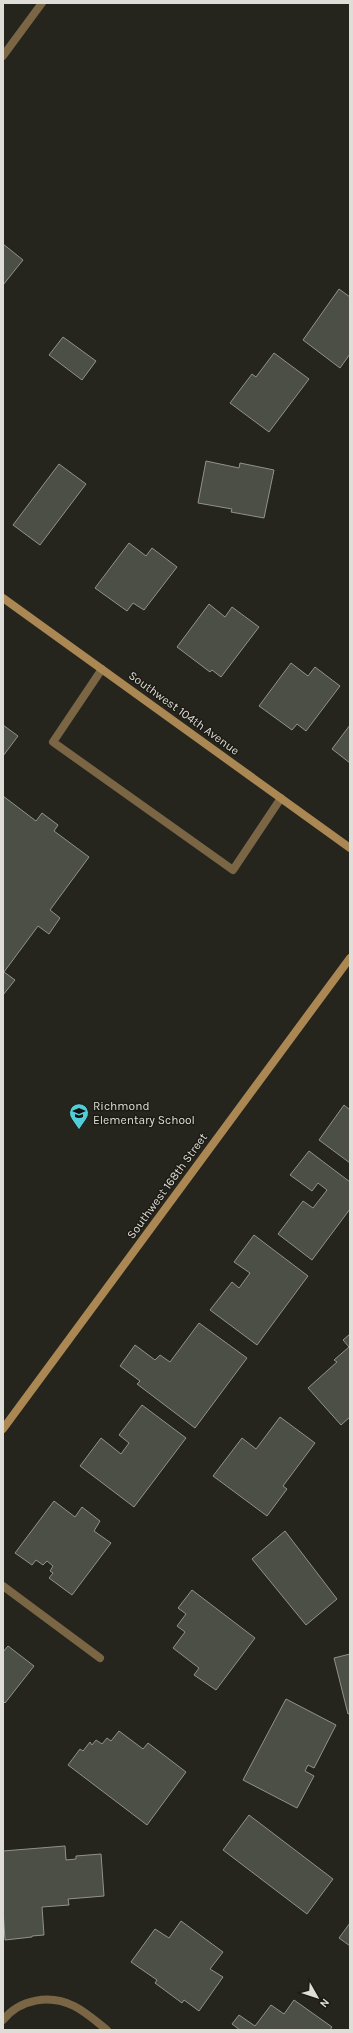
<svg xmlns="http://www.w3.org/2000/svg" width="353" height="2033" viewBox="0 0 353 2033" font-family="Karla,sans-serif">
	<rect width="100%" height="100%" fill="#26251d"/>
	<g fill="#4c4f46" stroke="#909389">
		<path d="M3 244 23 260 3 285Z"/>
		<path d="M339 289 350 297V354L340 368 303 340Z"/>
		<path d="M63 337 96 361 82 380 49 355Z"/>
		<path d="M274 353 309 379 269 432 230 403 252 374 256 377Z"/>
		<path d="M206 461 239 468 240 463 274 470 264 518 231 512 232 509 198 503Z"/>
		<path d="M59 464 86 484 40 545 13 525Z"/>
		<path d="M129 543 146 556 152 548 177 567 144 610 133 603 127 611 95 588Z"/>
		<path d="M209 604 225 617 232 607 259 627 221 677 212 670 210 672 177 647Z"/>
		<path d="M291 663 308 676 315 667 340 686 306 731 297 724 292 730 259 706Z"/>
		<path d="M3 725 18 736 3 756Z"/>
		<path d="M350 725V763L332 749Z"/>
		<path d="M3 796 36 821 42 813 58 825 54 831 89 857 50 910 60 918 49 934 38 926 4 972 15 980 3 995Z"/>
		<path d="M344 1105 350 1110V1163L319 1140Z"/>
		<path d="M309 1151 350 1182V1209L312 1260 278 1234 303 1201 313 1208 327 1190 318 1183 312 1191 290 1175Z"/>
		<path d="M254 1235 308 1276 257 1345 210 1310 232 1282 239 1288 250 1273 234 1262Z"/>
		<path d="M199 1323 247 1358 195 1428 137 1384 140 1381 120 1366 135 1345 155 1360 160 1355 170 1362Z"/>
		<path d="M350 1334V1417L341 1425 308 1388 337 1362 334 1360 349 1347 343 1340Z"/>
		<path d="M142 1405 186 1438 134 1507 80 1466 101 1438 121 1454 129 1443 119 1435Z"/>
		<path d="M280 1417 315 1443 283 1486 287 1489 267 1516 213 1476 242 1438 256 1449Z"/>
		<path d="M54 1501 75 1517 82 1507 100 1521 94 1531 111 1543 72 1595 49 1578 53 1573 50 1571 53 1566 47 1561 43 1565 36 1560 32 1565 15 1553Z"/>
		<path d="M285 1531 337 1599 306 1625 252 1559Z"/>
		<path d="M192 1590 255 1638 216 1690 194 1675 199 1668 173 1648 185 1632 177 1626 186 1614 178 1608Z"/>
		<path d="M8 1646 34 1666 5 1703 3 1701V1652Z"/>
		<path d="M350 1654V1713L348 1714 334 1658Z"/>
		<path d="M286 1699 336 1725 314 1768 308 1765 305 1771 314 1776 297 1808 243 1780Z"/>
		<path d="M119 1731 143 1749 148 1743 186 1772 147 1825 68 1765 80 1749 83 1751 90 1742 92 1745 96 1740 102 1744 107 1738 111 1741Z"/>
		<path d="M249 1815 333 1879 307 1914 223 1850Z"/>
		<path d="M65 1846 66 1860 76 1859V1856L101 1854 104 1896 68 1899 69 1905 42 1907 44 1935 32 1936V1937L5 1940 3 1910V1851Z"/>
		<path d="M181 1921 223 1952 210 1969 223 1977 199 2011 184 2000 182 2003 155 1983 157 1980 131 1962 155 1929 169 1938Z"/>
		<path d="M350 1923V1946L339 1938Z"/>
		<path d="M294 2000 332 2027 330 2030H240L232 2024 239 2015 255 2026 271 2005 284 2014Z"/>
	</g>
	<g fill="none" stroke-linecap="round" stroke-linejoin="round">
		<path stroke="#7a6544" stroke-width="8" d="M102 669 53 742 233 870 281 798"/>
		<g stroke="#7a6544" stroke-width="8">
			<path d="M3 56 42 3"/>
			<path d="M3 1586 100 1658"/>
			<path d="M3 2020C20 1999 50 1994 74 2006 86 2012 97 2022 107 2030"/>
		</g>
		<g stroke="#ab8853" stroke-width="8">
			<path d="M3 598 350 848"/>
			<path d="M3 1429 350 958"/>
		</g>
	</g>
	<defs>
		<symbol id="school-pin" viewBox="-11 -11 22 30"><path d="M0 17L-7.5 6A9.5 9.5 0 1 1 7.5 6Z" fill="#52ccd6" stroke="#1d1b14"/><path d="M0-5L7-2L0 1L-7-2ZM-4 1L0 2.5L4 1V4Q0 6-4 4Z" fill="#111"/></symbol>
	</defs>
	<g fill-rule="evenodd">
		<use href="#school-pin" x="68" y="1102" width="22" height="30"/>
	</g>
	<g text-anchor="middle" stroke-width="3" stroke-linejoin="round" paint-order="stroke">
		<g font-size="12" fill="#deddd8" stroke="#1d1b14">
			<text transform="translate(184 713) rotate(36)" y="4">Southwest 104th Avenue</text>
			<text transform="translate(167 1186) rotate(-54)" y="4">Southwest 168th Street</text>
		</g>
		<g font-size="12" fill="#deddd8" stroke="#1d1b14" text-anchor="start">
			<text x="93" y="1110">Richmond<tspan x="93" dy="14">Elementary School</tspan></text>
		</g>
	</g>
	<rect width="353" height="2033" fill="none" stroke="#deddd8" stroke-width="8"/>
	<g transform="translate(317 1997) rotate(129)" stroke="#1d1b14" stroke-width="3" paint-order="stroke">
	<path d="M0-3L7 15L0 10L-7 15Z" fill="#deddd8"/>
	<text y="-6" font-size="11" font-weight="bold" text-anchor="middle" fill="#deddd8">N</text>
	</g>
</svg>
